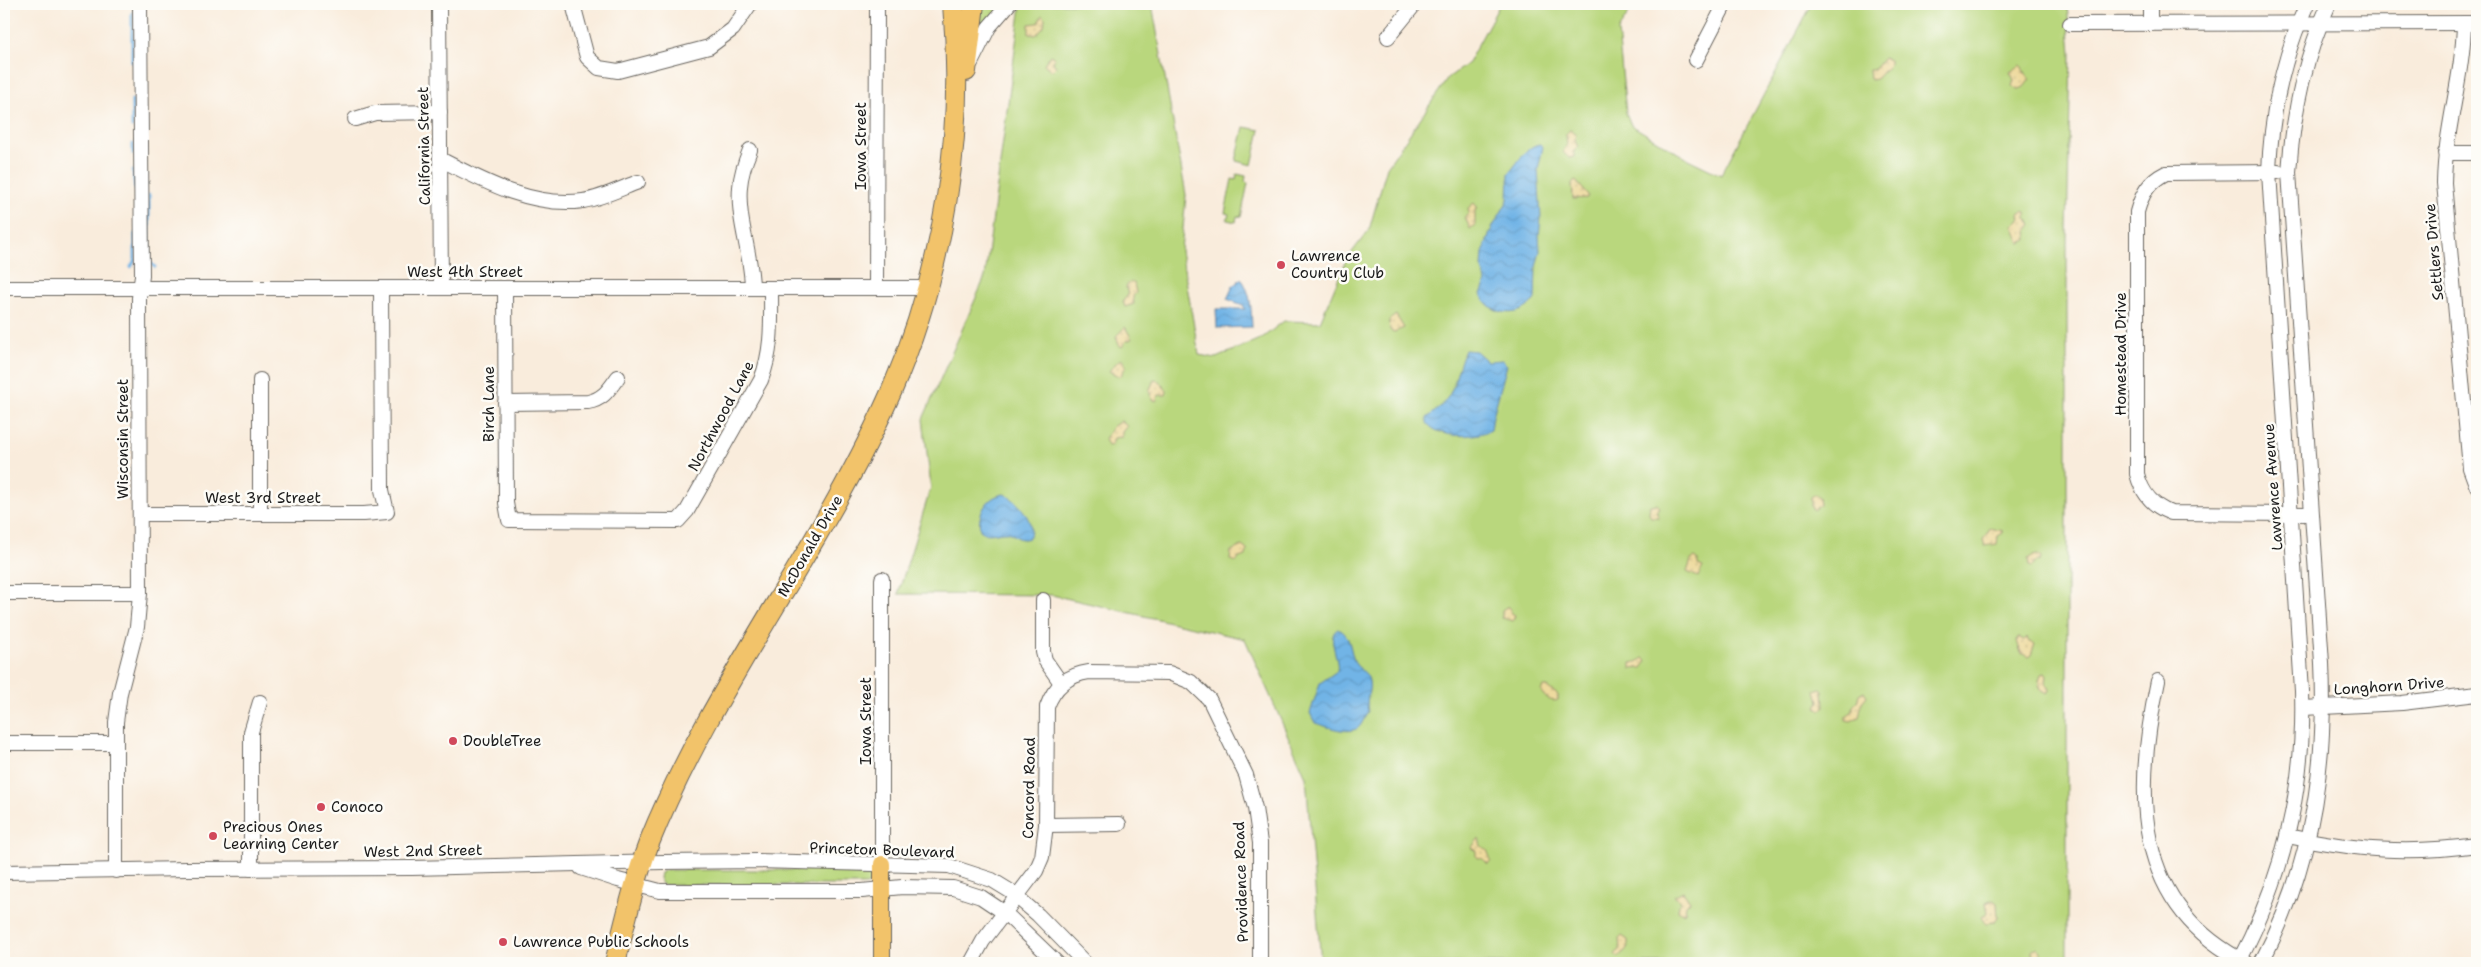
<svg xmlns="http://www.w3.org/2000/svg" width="2481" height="967" viewBox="0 0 2481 967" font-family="'Shantell Sans',sans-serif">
	<defs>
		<pattern id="sand-dots" width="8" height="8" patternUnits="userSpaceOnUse" patternTransform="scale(1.25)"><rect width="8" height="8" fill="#eeda9e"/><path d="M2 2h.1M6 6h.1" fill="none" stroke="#ccba88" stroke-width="1.8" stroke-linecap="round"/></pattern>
		<pattern id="water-waves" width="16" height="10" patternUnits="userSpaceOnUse" patternTransform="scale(1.25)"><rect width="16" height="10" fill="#71b4e6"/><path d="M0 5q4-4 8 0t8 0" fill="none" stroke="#619ac5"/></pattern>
	</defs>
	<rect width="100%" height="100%" fill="#fdfcf7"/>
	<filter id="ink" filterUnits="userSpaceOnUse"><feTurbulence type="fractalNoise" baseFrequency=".02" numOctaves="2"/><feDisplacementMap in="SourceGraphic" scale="10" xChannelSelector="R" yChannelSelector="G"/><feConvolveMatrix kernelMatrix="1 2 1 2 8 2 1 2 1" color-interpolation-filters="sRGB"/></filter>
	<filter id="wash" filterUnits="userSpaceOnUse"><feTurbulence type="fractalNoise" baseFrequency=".0096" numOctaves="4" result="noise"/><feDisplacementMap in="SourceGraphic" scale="20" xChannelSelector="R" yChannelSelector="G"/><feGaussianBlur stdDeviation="1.12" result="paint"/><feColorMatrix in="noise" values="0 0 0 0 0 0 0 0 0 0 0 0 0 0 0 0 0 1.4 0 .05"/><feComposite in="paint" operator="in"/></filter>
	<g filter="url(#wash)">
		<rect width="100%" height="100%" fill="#f9ecdc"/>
		<g fill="#b9d77d" stroke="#6a7a4c">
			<path d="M977 4H1003L976 39Z"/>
			<path d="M1027 4H1152L1186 195 1181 251 1199 355 1216 358 1262 338 1284 321 1320 322 1346 260 1369 230 1387 167 1448 78 1468 63 1500 4H1634L1618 31 1626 113 1631 125 1686 158 1721 175 1812 4H2067L2071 53 2067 237V963H1321L1306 777 1245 639 1052 595 898 594 931 487 923 419 985 277 1021 5Z"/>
			<path d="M1244 127 1260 130 1252 165 1236 161Z"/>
			<path d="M1237 174 1246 176 1245 182 1248 183 1241 217 1237 216 1236 222 1227 220 1229 214 1225 213 1232 179 1236 180Z"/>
			<path d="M666 870H858L867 874 872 879 871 882 867 885H666L662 884 659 878 660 873Z"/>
		</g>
		<g fill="url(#sand-dots)" stroke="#857b5d">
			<path d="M1042 15 1045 18 1044 26 1036 35 1029 34V24L1038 23Z"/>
			<path d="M1050 55 1055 58 1053 62 1056 67 1052 71 1044 64Z"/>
			<path d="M1884 58 1889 60V65L1876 79 1870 80 1869 69H1875Z"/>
			<path d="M2021 65 2025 74 2030 79 2024 87 2017 90 2012 86 2014 80 2010 72Z"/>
			<path d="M1570 130 1576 133 1575 141 1578 147 1574 151V157L1569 158 1563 152 1567 145 1566 134Z"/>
			<path d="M1576 181 1588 195 1587 198 1573 199 1572 183Z"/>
			<path d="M1474 203 1478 208 1475 210V225L1470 229 1465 217 1469 213 1468 208Z"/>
			<path d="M2023 211 2026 212V218L2032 224 2027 231 2028 240 2020 243 2013 226 2020 220 2019 214Z"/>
			<path d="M1130 282 1134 283 1136 293 1133 296 1134 304 1125 307 1123 301 1128 295 1126 287Z"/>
			<path d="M1396 315 1404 328 1394 332 1390 330 1389 320Z"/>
			<path d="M1125 327 1132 339 1126 341 1122 347 1119 345 1116 336Z"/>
			<path d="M1119 360H1123L1126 366 1120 377 1109 371Z"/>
			<path d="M1154 380 1159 381 1167 391 1166 395H1159L1156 401 1152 399 1149 391Z"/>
			<path d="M1121 421 1127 426 1122 432V437L1114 438 1112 445 1108 446 1105 439 1112 427Z"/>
			<path d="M1815 494 1819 497 1820 505 1814 510 1811 507V497Z"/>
			<path d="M1657 504 1660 507 1656 511 1659 517H1651L1649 514 1650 505Z"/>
			<path d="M1990 528 2003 531V533L1998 536 1997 544 1985 546 1983 540Z"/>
			<path d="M1242 546 1247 550 1246 556 1239 558 1236 562 1230 560 1231 551Z"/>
			<path d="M2038 555 2041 558 2040 561 2035 562 2032 567 2029 566 2028 559 2032 556Z"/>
			<path d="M1695 558 1698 560V565L1703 567 1698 577 1687 572 1691 560Z"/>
			<path d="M1508 606 1511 609 1510 612 1515 615 1513 621 1502 618V610Z"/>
			<path d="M2018 637 2024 640 2027 638 2029 642 2035 644 2031 655 2028 657 2021 653 2017 641Z"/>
			<path d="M1643 658 1647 661 1642 668 1631 669V663L1637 662Z"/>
			<path d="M2045 673 2047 676 2046 682 2049 690 2047 694 2041 690 2039 680 2041 674Z"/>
			<path d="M1543 687H1547L1558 695V700C1552 703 1543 697 1541 691Z"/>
			<path d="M1821 688 1823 690 1824 707 1821 710 1816 707 1819 701 1816 690Z"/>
			<path d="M1864 691 1867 696 1862 702 1859 717 1851 721 1846 720V716L1853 711V706L1857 702 1859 694Z"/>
			<path d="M1479 838 1481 846 1487 850 1491 860 1488 864 1483 859 1476 857V851L1471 848Z"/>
			<path d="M1683 891 1690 901 1686 905 1685 912 1682 913 1678 910 1680 901 1674 896Z"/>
			<path d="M1993 900 1997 903 1998 918 1995 922 1986 923 1981 918 1988 912 1986 903Z"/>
			<path d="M1622 936 1628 940V948L1618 957 1615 954 1620 950 1619 939Z"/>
			<path d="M2036 947 2040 951V963H2028L2033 961 2032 951Z"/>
		</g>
		<g fill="url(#water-waves)" stroke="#466881">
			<path d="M1540 144 1543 147 1538 169 1541 219 1539 235 1540 251 1536 267 1535 299C1522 319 1490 317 1481 294L1486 282 1482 267 1483 253 1490 232 1508 200 1509 173C1517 164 1527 145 1540 144Z"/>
			<path d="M1241 278C1252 294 1251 309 1252 327L1217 328 1216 309H1245L1243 305 1227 299 1233 286Z"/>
			<path d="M1465 350 1476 351 1487 361 1502 360 1507 365 1493 416 1491 430C1475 438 1439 439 1427 423V418C1459 394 1451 383 1465 350Z"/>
			<path d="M1004 494C1018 500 1037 523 1029 538 1018 542 1016 534 1007 532 997 531 988 538 980 530 977 514 987 496 1004 494Z"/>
			<path d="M1338 629C1351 633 1350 652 1355 663 1359 670 1367 671 1369 681 1371 692 1365 699 1368 711 1365 716 1362 725 1358 728 1347 735 1326 726 1315 723L1310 713 1320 683 1337 671C1340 658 1325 636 1338 629Z"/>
		</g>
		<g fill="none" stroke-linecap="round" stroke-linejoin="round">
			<g stroke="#71b4e6" stroke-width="3">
				<path d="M132 62V13"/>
				<path d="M132 100V127"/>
				<path d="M133 144V154"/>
				<path d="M133 171 135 188"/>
				<path d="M149 252V195"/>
				<path d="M149 258V262L155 267"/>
				<path d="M131 267 135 260V234"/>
			</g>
		</g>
	</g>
	<g filter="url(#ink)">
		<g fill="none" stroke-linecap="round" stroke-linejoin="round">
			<defs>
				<g id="minor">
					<path d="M439 4 441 288"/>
					<path d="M573 4 587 57 599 68 618 71 709 47 733 29 750 4"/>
					<path d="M2464 23C2463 78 2445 128 2444 183L2470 468 2477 487"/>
					<path d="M2070 24 2477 23"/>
					<path d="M2150 24V4"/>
					<path d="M1388 37 1415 4"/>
					<path d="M1696 60 1725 4"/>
					<path d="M971 63 989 27 1009 4"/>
					<path d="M355 119 375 113 440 112"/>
					<path d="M750 150C745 162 741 174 740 187 737 220 752 255 752 288"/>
					<path d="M2445 153H2477"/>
					<path d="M440 159C483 181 533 208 583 201 602 198 620 189 638 182"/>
					<path d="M2278 172 2166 173C2148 182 2142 194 2137 212V474C2142 493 2152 506 2171 513L2311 514"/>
					<path d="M4 288H927"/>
					<path d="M505 288 506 503 509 520 678 521 687 511 761 380C773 349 771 320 771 288"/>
					<path d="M876 288 877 4"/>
					<path d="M505 403 588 402C604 399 609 389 618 377"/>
					<path d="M140 514H364L387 512 382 490 381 288"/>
					<path d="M260 514V380"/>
					<path d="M882 579V864"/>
					<path d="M4 593H140"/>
					<path d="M1043 600V652L1045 660 1061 683"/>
					<path d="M2158 681C2134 791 2131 905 2247 963"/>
					<path d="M2303 708 2402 703 2477 694"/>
					<path d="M4 743H116"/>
					<path d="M1046 825 1119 824"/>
					<path d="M2287 836C2358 850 2405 855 2477 845"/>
					<path d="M581 868 618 880 660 891H862L902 887 953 888 981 897 1005 913 1057 963"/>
					<path d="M251 869V732L260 702"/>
					<path d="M116 871V722L120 693 137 627 140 593 139 298 142 276 140 4"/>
					<path d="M4 872 187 869 412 868 663 862 758 861 949 866 992 880 1010 891 1038 915 1085 963"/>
					<path d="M971 963 983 941 1036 871 1042 857 1046 825 1047 707C1054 687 1067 675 1089 672L1169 673 1191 682 1209 699 1246 775 1255 808 1260 843V963"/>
					<path d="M2238 963C2283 879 2305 787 2302 691L2269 172C2271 113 2283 57 2307 4"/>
					<path d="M2261 963C2310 871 2327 767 2322 663L2289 172C2293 113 2304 58 2329 4"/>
				</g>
				<path id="major" d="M882 864V963"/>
				<g id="highway">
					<path d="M966 71 974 4"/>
					<path d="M615 963C625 923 634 882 649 843 713 684 823 548 892 390 944 269 965 134 953 4"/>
				</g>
			</defs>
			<use href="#minor" stroke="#69655f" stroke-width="16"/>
			<use href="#major" stroke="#69655f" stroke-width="18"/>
			<use href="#highway" stroke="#69655f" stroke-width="22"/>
			<use href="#minor" stroke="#fff" stroke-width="14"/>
			<use href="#major" stroke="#f2c36a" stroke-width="16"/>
			<use href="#highway" stroke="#f2c36a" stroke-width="20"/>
		</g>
	</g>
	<g fill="#d1495b" stroke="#fdfcf7" stroke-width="2">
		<circle cx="1281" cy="265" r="5"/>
		<circle cx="453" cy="741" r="5"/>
		<circle cx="321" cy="807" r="5"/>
		<circle cx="213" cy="836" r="5"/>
		<circle cx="503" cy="942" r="5"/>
	</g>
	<g text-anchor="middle" stroke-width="5" stroke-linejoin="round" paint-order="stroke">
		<g font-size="15" fill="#1c1c1c" stroke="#fdfcf7">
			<text transform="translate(424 146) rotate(-91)" y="5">California Street</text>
			<text transform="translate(861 146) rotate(-90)" y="5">Iowa Street</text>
			<text transform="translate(2434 252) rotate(-95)" y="5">Settlers Drive</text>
			<text x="465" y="277">West 4th Street</text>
			<text transform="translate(2121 354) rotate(-90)" y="5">Homestead Drive</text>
			<text transform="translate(489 404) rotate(-90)" y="5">Birch Lane</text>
			<text transform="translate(721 416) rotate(-62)" y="5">Northwood Lane</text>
			<text transform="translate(123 439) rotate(-90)" y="5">Wisconsin Street</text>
			<text transform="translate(2273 487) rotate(-94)" y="5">Lawrence Avenue</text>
			<text x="263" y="503">West 3rd Street</text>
			<text transform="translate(810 546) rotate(-60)" y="5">McDonald Drive</text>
			<text transform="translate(2389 686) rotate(-4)" y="5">Longhorn Drive</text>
			<text transform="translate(866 721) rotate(-90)" y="5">Iowa Street</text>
			<text transform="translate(1029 788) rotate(-89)" y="5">Concord Road</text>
			<text transform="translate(882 850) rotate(2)" y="5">Princeton Boulevard</text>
			<text transform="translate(423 851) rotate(-1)" y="5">West 2nd Street</text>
			<text transform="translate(1241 882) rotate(-92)" y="5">Providence Road</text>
		</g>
		<g font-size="15" fill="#1c1c1c" stroke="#fdfcf7" text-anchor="start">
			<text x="1291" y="261">Lawrence<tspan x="1291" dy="17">Country Club</tspan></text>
			<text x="463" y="746">DoubleTree</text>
			<text x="331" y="812">Conoco</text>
			<text x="223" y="832">Precious Ones<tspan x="223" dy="17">Learning Center</tspan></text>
			<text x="513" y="947">Lawrence Public Schools</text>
		</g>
	</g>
	<rect width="2481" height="967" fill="none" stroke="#fdfcf7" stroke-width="20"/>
</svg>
